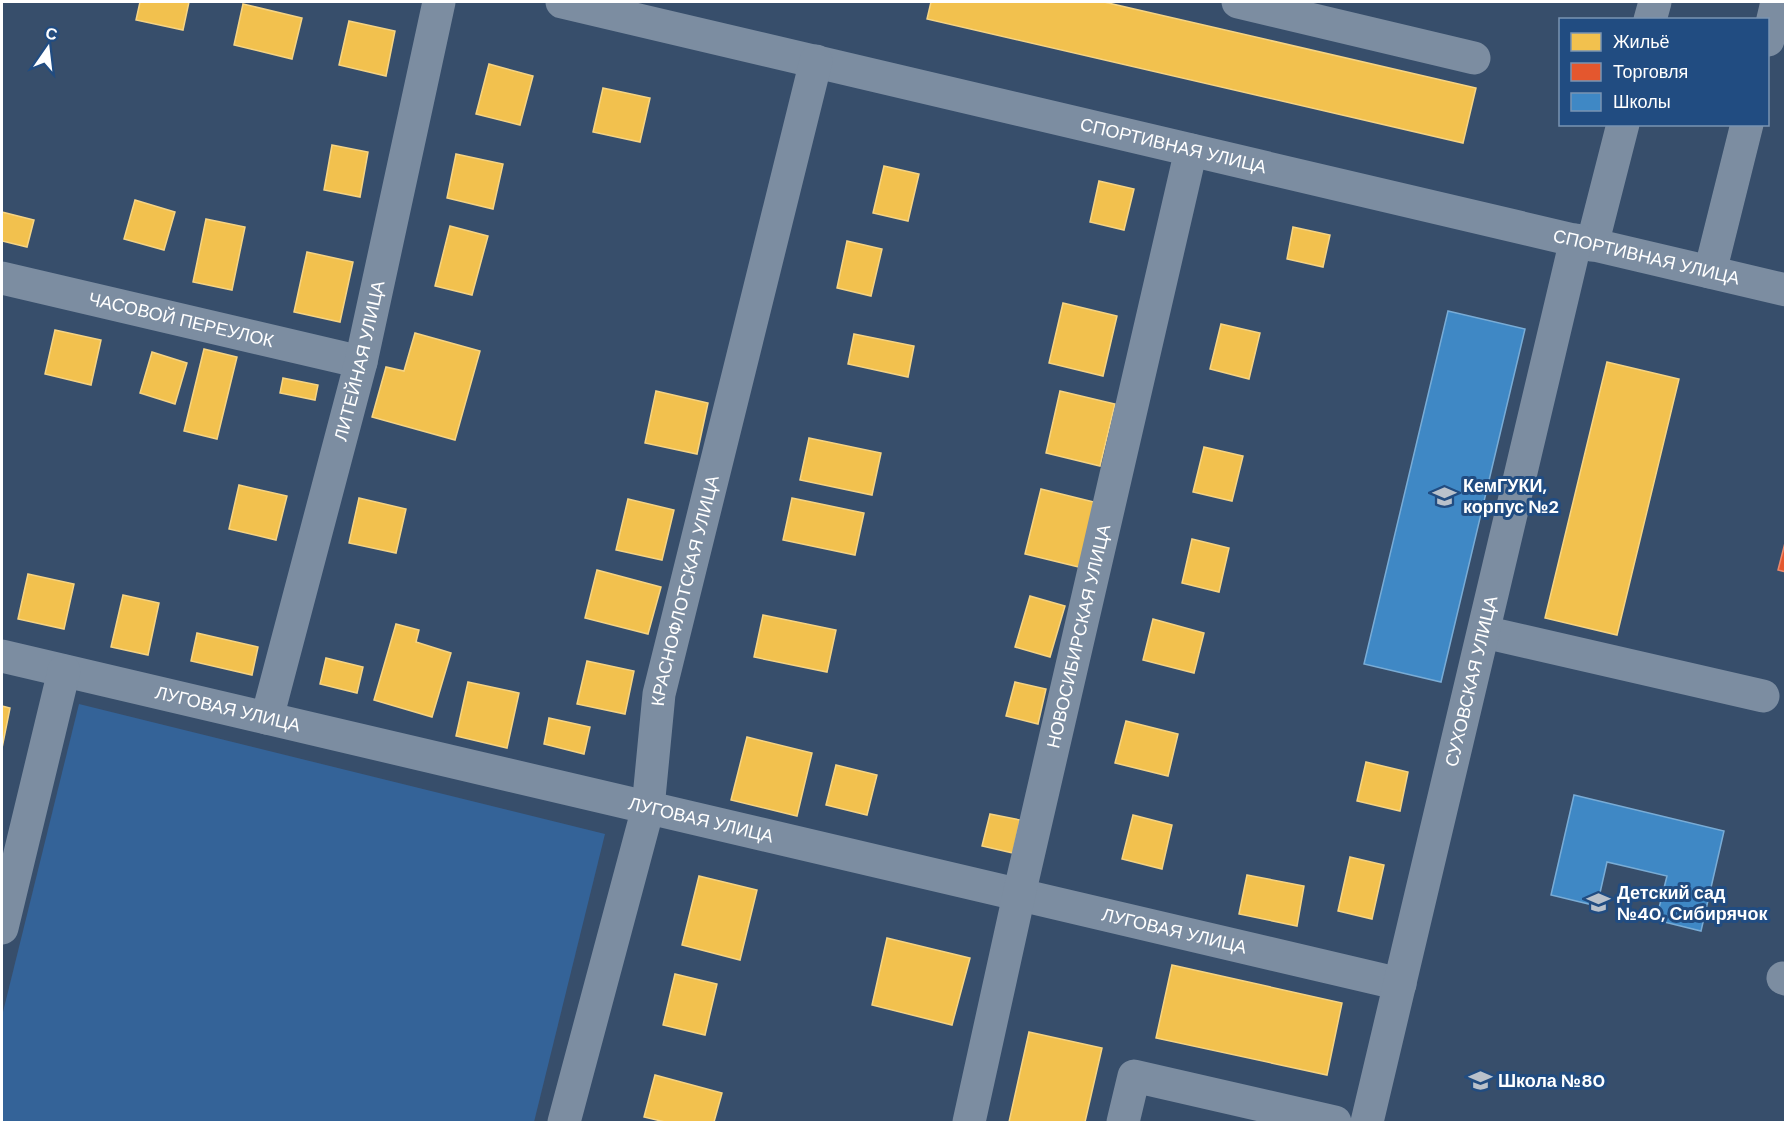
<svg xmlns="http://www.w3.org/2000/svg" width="1787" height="1124" viewBox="0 0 1787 1124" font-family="'DM Sans',sans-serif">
	<rect width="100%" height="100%" fill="#374e6b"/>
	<path fill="#346398" d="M79 704 605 834 534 1122H2V1016Z"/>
	<g fill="#f2c14e" stroke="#f6d483" stroke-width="1.5">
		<path d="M140 2H189L183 30 136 20Z"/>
		<path d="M931 2H1104L1476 88 1463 143 927 19Z"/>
		<path d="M243 4 302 18 292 59 234 45Z"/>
		<path d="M349 21 395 31 386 76 339 65Z"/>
		<path d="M489 64 533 76 520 125 476 114Z"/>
		<path d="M603 88 650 98 640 142 593 132Z"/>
		<path d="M332 145 368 152 360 197 324 190Z"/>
		<path d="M456 154 503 164 493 209 447 198Z"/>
		<path d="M884 166 919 174 908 221 873 213Z"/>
		<path d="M1099 181 1134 189 1124 230 1090 222Z"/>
		<path d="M135 200 175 212 164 250 124 239Z"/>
		<path d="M2 212 34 220 27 247 2 241Z"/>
		<path d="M206 219 245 227 232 290 193 282Z"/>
		<path d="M450 226 488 236 472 295 435 286Z"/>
		<path d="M1293 227 1330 235 1323 267 1287 259Z"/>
		<path d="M847 241 882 249 871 296 837 288Z"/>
		<path d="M307 252 353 262 340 322 294 312Z"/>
		<path d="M1063 303 1117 316 1103 376 1049 363Z"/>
		<path d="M1221 324 1260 333 1249 379 1210 369Z"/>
		<path d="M55 330 101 340 91 385 45 374Z"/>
		<path d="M415 333 480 351 455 440 372 417 386 367 404 371Z"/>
		<path d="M854 334 914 346 908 377 848 364Z"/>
		<path d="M204 349 237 357 217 439 184 431Z"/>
		<path d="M152 352 187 363 175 404 140 393Z"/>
		<path d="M1607 362 1679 379 1617 635 1545 618Z"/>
		<path d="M283 378 318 385 315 400 280 393Z"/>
		<path d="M656 391 708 403 697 454 645 443Z"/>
		<path d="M1060 391 1115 404 1100 466 1046 453Z"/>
		<path d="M809 438 881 453 872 495 800 480Z"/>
		<path d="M1204 447 1243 456 1232 501 1193 492Z"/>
		<path d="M239 485 287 496 276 540 229 529Z"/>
		<path d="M1041 489 1098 503 1083 568 1025 554Z"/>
		<path d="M359 498 406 509 396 553 349 543Z"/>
		<path d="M792 498 864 513 855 555 783 540Z"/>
		<path d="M628 499 674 510 662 560 616 550Z"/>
		<path d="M1192 539 1229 548 1219 592 1182 583Z"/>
		<path d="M597 570 661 587 648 634 585 618Z"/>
		<path d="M28 574 74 584 64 629 18 619Z"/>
		<path d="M123 595 159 603 148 655 111 647Z"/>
		<path d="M1030 596 1065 606 1050 657 1015 647Z"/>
		<path d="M763 615 836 630 827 672 754 657Z"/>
		<path d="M1153 619 1204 633 1194 673 1143 660Z"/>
		<path d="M396 624 419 630 416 642 451 653 432 717 374 700Z"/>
		<path d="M197 633 258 647 252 675 191 661Z"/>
		<path d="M326 658 363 667 357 693 320 684Z"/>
		<path d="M587 661 634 671 625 714 577 704Z"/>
		<path d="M468 682 519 693 507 748 456 736Z"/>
		<path d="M1015 682 1046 689 1038 724 1006 716Z"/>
		<path d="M2 706 10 708 2 748Z"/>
		<path d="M549 718 590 727 584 754 544 744Z"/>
		<path d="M1126 721 1178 734 1168 776 1115 763Z"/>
		<path d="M747 737 812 753 797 816 731 800Z"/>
		<path d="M1366 762 1408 772 1400 811 1357 801Z"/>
		<path d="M836 765 877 775 867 815 826 805Z"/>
		<path d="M990 814 1020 820 1013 853 982 846Z"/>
		<path d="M1133 815 1172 825 1162 869 1122 859Z"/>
		<path d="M1350 857 1384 865 1372 919 1338 911Z"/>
		<path d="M1247 875 1304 886 1297 926 1239 914Z"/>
		<path d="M699 876 757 890 740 960 682 945Z"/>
		<path d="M887 938 970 958 952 1025 872 1005Z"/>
		<path d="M1172 965 1342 1003 1327 1075 1156 1038Z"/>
		<path d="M675 974 717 984 705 1035 663 1025Z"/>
		<path d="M1029 1032 1102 1048 1085 1122H1009Z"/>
		<path d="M655 1075 722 1093 714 1122H665L644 1117Z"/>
	</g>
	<path fill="#e4572e" stroke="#ec896d" stroke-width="1.5" d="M1786 539V572L1778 570Z"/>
	<g fill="#3f88c5" stroke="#79acd6" stroke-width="1.5">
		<path d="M1448 311 1525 329 1441 682 1364 664Z"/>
		<path d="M1574 795 1724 831 1701 931 1656 920 1667 876 1607 862 1597 906 1551 895Z"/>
	</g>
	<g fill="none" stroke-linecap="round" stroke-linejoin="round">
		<g stroke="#7c8da1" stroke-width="33">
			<path id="s1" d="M562 2 1786 290"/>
			<path d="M1238 2 1474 58"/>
			<path d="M1650 20 1655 2"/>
			<path d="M1768 40 1777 2"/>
			<path d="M1592 245 1623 124"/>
			<path d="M1710 272 1747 124"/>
			<path id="s2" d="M2 278 361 362"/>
			<path d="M1484 632 1763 696"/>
			<path id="s3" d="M2 656 1400 984"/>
			<path id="s4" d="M267 718 361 362 439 2"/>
			<path d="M2 928 64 671"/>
			<path d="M1783 978 1786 979"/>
			<path id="s5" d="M564 1122 648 808 659 694 816 61"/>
			<path id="s6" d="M969 1122 1019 895 1191 150"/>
			<path d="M1123 1122 1134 1076 1335 1122"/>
			<path id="s7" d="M1367 1122 1576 240"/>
		</g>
	</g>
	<defs>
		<symbol id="university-bare" viewBox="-9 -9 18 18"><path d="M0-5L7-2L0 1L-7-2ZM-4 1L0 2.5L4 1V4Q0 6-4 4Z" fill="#b9c1cb" stroke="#214c81" stroke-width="2.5" paint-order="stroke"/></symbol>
		<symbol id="school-bare" viewBox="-9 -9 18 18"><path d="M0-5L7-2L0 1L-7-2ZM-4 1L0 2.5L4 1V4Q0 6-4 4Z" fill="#b9c1cb" stroke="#214c81" stroke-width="2.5" paint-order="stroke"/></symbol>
	</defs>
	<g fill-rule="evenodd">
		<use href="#university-bare" x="1428" y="480" width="33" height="33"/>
		<use href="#school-bare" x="1582" y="886" width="33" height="33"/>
		<use href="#school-bare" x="1464" y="1064" width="33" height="33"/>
	</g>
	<g text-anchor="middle" stroke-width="6" stroke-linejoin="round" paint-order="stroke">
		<g font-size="18" fill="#fff" stroke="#214c81">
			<text dy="6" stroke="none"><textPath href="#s1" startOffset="628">СПОРТИВНАЯ УЛИЦА</textPath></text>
			<text dy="6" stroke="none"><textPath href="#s1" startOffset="1114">СПОРТИВНАЯ УЛИЦА</textPath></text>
			<text dy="6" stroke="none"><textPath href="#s2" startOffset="184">ЧАСОВОЙ ПЕРЕУЛОК</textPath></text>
			<text dy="6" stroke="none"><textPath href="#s4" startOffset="369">ЛИТЕЙНАЯ УЛИЦА</textPath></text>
			<text dy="6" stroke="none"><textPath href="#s5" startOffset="546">КРАСНОФЛОТСКАЯ УЛИЦА</textPath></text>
			<text dy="6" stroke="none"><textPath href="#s6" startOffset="498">НОВОСИБИРСКАЯ УЛИЦА</textPath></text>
			<text dy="6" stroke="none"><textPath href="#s7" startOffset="453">СУХОВСКАЯ УЛИЦА</textPath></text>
			<text dy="6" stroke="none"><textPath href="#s3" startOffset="232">ЛУГОВАЯ УЛИЦА</textPath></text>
			<text dy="6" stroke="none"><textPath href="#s3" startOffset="718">ЛУГОВАЯ УЛИЦА</textPath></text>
			<text dy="6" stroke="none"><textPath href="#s3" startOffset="1204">ЛУГОВАЯ УЛИЦА</textPath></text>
		</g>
		<g font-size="18" font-weight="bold" fill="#fff" stroke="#214c81" text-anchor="start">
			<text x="1463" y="492">КемГУКИ,<tspan x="1463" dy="21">корпус №2</tspan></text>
			<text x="1617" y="899">Детский сад<tspan x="1617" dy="21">№40, Сибирячок</tspan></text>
			<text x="1498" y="1087">Школа №80</text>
		</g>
	</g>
	<rect width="1787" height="1124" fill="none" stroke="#ffffff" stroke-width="6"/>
	<rect x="1559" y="18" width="210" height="108" fill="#214c81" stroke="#7a94b3" stroke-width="1.5"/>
	<rect x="1571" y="33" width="30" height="18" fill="#f2c14e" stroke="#7a94b3" stroke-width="1.5"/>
	<text x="1613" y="48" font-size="18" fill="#ffffff">Жильё</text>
	<rect x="1571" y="63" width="30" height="18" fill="#e4572e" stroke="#7a94b3" stroke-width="1.5"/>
	<text x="1613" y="78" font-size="18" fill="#ffffff">Торговля</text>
	<rect x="1571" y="93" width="30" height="18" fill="#3f88c5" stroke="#7a94b3" stroke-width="1.5"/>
	<text x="1613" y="108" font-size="18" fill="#ffffff">Школы</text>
	<g transform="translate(48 48) rotate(14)" stroke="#214c81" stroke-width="4.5" paint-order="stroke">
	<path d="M0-4.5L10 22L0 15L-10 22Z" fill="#ffffff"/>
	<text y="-9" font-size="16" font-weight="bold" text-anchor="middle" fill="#ffffff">С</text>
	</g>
</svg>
